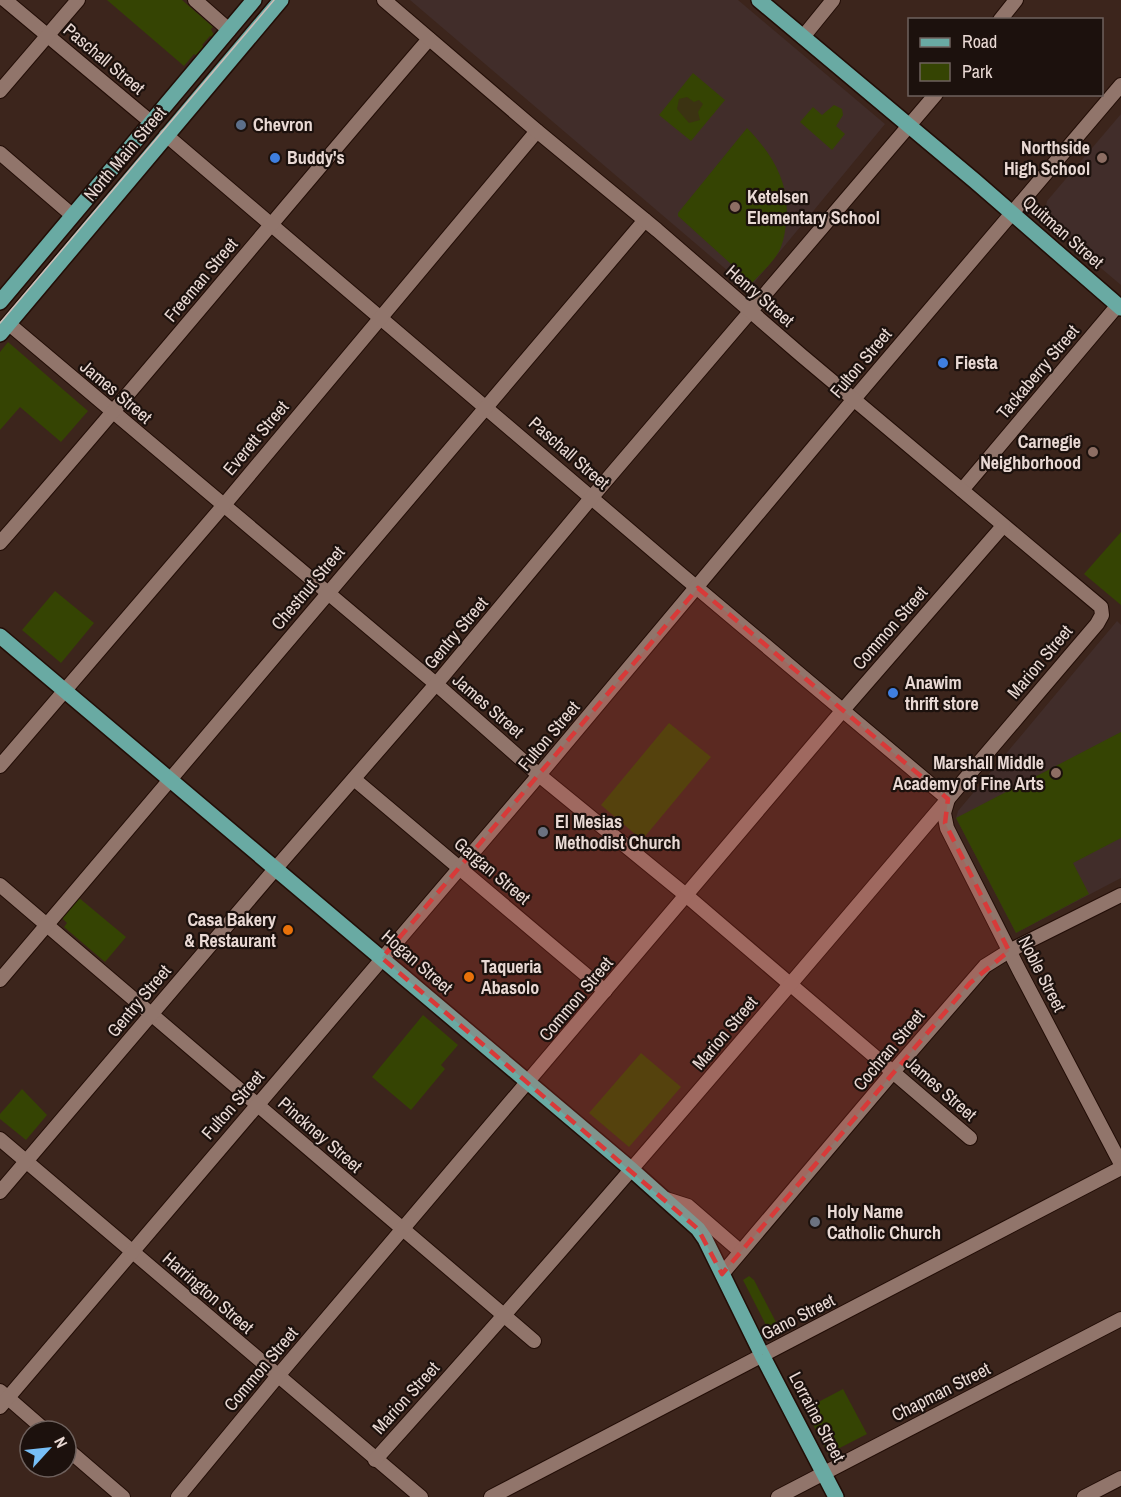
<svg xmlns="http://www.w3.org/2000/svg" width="1121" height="1497" viewBox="0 0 1121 1497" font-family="'Archivo Narrow',sans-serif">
	<rect width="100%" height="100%" fill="#3c251c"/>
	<g fill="#412d2a">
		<path d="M410 0H738L885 124 749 289Z"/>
		<path d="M1121 114V285L1043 219 1047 201Z"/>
		<path d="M1117 621 1121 625V878L1016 933 956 818 958 811Z"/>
	</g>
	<g fill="#354403">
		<path d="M107 0H182L213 27 211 29 214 35 212 37 210 36 202 45 204 47 197 56 194 54 184 66Z"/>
		<path d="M693 73 725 100 691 141 659 115Z"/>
		<path d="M834 105 842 109 843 115 836 126 845 134 832 150 800 122 813 107 822 115Z"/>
		<path d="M747 128C773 155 791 184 786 224 785 231 784 239 781 247 776 260 762 272 752 283L678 216V213Z"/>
		<path d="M8 342 88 411 61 442 20 407 0 430V352Z"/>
		<path d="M1121 532V605L1084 574Z"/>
		<path d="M55 591 94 623 61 663 22 630Z"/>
		<path d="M669 723 711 757 642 840 601 805Z"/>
		<path d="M1121 732V838L1073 863 1089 894 1016 933 956 818Z"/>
		<path d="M78 897 126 937 105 962 64 927 67 923 61 917Z"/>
		<path d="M423 1015 458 1045 441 1065 445 1069 411 1110 372 1077Z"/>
		<path d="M641 1053 681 1087 629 1147 589 1113Z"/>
		<path d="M22 1089 47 1115 26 1140 0 1119V1114Z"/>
		<path d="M749 1276 754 1280 777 1324 768 1329 743 1280Z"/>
		<path d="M843 1389 867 1434 828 1454 805 1409Z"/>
	</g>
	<path fill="#3b3312" d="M687 97 694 102 699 100 703 104 698 112 700 120 689 123 677 109 679 99Z"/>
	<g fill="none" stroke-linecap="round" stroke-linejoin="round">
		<defs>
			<g id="minor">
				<path d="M5 0 152 123"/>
				<path d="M195 0 229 30"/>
				<path d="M1000 20 1016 0"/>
				<path d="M803 37 833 0"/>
				<path d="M0 91 78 0"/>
				<path d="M166 135 683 576 948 799 944 813 947 828 1019 970 1121 1164"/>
				<path d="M0 153 72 215"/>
				<path d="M9 324 436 684 539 775 687 896 970 1138"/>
				<path d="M962 490 1118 305"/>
				<path d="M0 543C145 377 285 206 429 39"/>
				<path d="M0 766 224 505 537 131"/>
				<path d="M354 779 605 991"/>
				<path d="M0 885 534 1341"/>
				<path d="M0 980 645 220"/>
				<path d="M0 1139 421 1497"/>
				<path d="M0 1192 276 868 443 676 592 497 936 94"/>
				<path d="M666 1199 688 1206 740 1251"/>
				<path d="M722 1274 893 1072 985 966 1009 951 1121 895"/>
				<path d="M0 1391 46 1431"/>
				<path d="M0 1407 539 775 854 399 1121 85"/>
				<path d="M66 1448 123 1497"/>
				<path d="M375 1460C622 1186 858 904 1097 624L1102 615 1101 607 801 355 657 230 537 131 384 0"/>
				<path d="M178 1497 277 1377 843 710 1003 526"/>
				<path d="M491 1497 1121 1168"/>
				<path d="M778 1497 1121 1319"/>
				<path d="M1084 1497 1121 1478"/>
			</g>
			<g id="major">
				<path d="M759 0 975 181 1121 308"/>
				<path d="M0 302 254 0"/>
				<path d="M0 334 281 0"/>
				<path d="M0 636 632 1170 698 1229 705 1239 762 1355 836 1497"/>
			</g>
		</defs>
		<use href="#minor" stroke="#220d06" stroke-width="16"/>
		<use href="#major" stroke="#220d06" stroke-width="18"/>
		<use href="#minor" stroke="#91756b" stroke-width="14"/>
		<use href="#major" stroke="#69aaa3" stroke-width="15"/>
		<path stroke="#cdbcb6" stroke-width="1.5" d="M0 323 274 0"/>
	</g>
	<path fill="#d83a39" fill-opacity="0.2" stroke="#d83a39" stroke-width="4.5" stroke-dasharray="12 8" stroke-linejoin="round" d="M698 588 948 799 945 823 1009 951 970 983 722 1274 698 1229 382 958Z"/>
	<circle fill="#5c6f8a" stroke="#1c110d" stroke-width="2" cx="241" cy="125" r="6"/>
	<g fill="#3f7fe0" stroke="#1c110d" stroke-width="2">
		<circle cx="275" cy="158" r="6"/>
		<circle cx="943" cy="363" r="6"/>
		<circle cx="893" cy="693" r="6"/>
	</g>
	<g fill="#8d6e63" stroke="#1c110d" stroke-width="2">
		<circle cx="1102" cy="158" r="6"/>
		<circle cx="735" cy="207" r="6"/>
		<circle cx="1093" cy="452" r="6"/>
		<circle cx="1056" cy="773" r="6"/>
	</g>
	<g fill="#6b7280" stroke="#1c110d" stroke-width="2">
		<circle cx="543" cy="832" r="6"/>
		<circle cx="815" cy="1222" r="6"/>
	</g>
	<g fill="#e8710a" stroke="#1c110d" stroke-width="2">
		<circle cx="288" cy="930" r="6"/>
		<circle cx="469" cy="977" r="6"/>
	</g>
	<g text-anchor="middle" stroke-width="4.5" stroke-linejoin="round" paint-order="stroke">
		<g font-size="18" fill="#e9d9d4" stroke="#1c110d">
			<text transform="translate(104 59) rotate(40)" y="6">Paschall Street</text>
			<text transform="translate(125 154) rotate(-50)" y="6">North Main Street</text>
			<text transform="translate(1063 232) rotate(41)" y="6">Quitman Street</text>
			<text transform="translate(201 280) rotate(-50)" y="6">Freeman Street</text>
			<text transform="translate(760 296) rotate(41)" y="6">Henry Street</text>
			<text transform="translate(861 363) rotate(-50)" y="6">Fulton Street</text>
			<text transform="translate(1038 372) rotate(-50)" y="6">Tackaberry Street</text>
			<text transform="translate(116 392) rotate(40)" y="6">James Street</text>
			<text transform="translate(256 438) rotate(-50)" y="6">Everett Street</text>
			<text transform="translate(569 453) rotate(41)" y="6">Paschall Street</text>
			<text transform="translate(308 588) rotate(-50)" y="6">Chestnut Street</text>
			<text transform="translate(890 628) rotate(-49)" y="6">Common Street</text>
			<text transform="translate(456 633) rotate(-50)" y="6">Gentry Street</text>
			<text transform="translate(1040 662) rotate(-50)" y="6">Marion Street</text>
			<text transform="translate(488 706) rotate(41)" y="6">James Street</text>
			<text transform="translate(549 736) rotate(-50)" y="6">Fulton Street</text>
			<text transform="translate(492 871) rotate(40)" y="6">Gargan Street</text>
			<text transform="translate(417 962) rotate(41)" y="6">Hogan Street</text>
			<text transform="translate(1042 974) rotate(63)" y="6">Noble Street</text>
			<text transform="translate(576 999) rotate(-50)" y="6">Common Street</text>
			<text transform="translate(139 1001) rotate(-50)" y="6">Gentry Street</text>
			<text transform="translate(725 1033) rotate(-50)" y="6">Marion Street</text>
			<text transform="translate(889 1050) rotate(-50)" y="6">Cochran Street</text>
			<text transform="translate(941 1089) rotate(41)" y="6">James Street</text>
			<text transform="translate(233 1105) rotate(-49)" y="6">Fulton Street</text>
			<text transform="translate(320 1135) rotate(41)" y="6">Pinckney Street</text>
			<text transform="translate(208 1293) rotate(41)" y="6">Harrington Street</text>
			<text transform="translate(798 1317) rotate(-27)" y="6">Gano Street</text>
			<text transform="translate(261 1369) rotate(-50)" y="6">Common Street</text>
			<text transform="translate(941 1392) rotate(-27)" y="6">Chapman Street</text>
			<text transform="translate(406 1398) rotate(-48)" y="6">Marion Street</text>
			<text transform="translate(817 1417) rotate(62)" y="6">Lorraine Street</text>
		</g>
		<g font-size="18" font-weight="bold" fill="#e9d9d4" stroke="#1c110d" text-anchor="start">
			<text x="253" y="131">Chevron</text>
			<text x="1090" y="154" text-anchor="end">Northside<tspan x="1090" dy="21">High School</tspan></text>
			<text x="287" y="164">Buddy's</text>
			<text x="747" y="203">Ketelsen<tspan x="747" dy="21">Elementary School</tspan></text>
			<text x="955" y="369">Fiesta</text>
			<text x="1081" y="448" text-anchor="end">Carnegie<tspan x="1081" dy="21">Neighborhood</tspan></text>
			<text x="905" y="689">Anawim<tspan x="905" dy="21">thrift store</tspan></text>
			<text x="1044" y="769" text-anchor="end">Marshall Middle<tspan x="1044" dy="21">Academy of Fine Arts</tspan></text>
			<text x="555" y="828">El Mesias<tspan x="555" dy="21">Methodist Church</tspan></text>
			<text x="276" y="926" text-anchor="end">Casa Bakery<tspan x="276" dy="21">&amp; Restaurant</tspan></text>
			<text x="481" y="973">Taqueria<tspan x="481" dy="21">Abasolo</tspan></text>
			<text x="827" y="1218">Holy Name<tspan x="827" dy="21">Catholic Church</tspan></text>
		</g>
	</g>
	<rect x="908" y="18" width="195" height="78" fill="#1c110d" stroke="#6e615d" stroke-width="1.5"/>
	<rect x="920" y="38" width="30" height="9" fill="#69aaa3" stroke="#6e615d" stroke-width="1.5"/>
	<text x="962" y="48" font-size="18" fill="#e9d9d4">Road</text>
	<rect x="920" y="63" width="30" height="18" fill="#354403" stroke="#6e615d" stroke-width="1.5"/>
	<text x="962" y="78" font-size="18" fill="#e9d9d4">Park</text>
	<g transform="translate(48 1449) rotate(63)"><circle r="28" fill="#1c110d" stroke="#6e615d" stroke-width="1.5"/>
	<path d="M0-4.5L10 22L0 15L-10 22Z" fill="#77bff7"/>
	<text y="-9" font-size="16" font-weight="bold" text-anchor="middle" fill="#e9d9d4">N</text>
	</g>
</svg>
